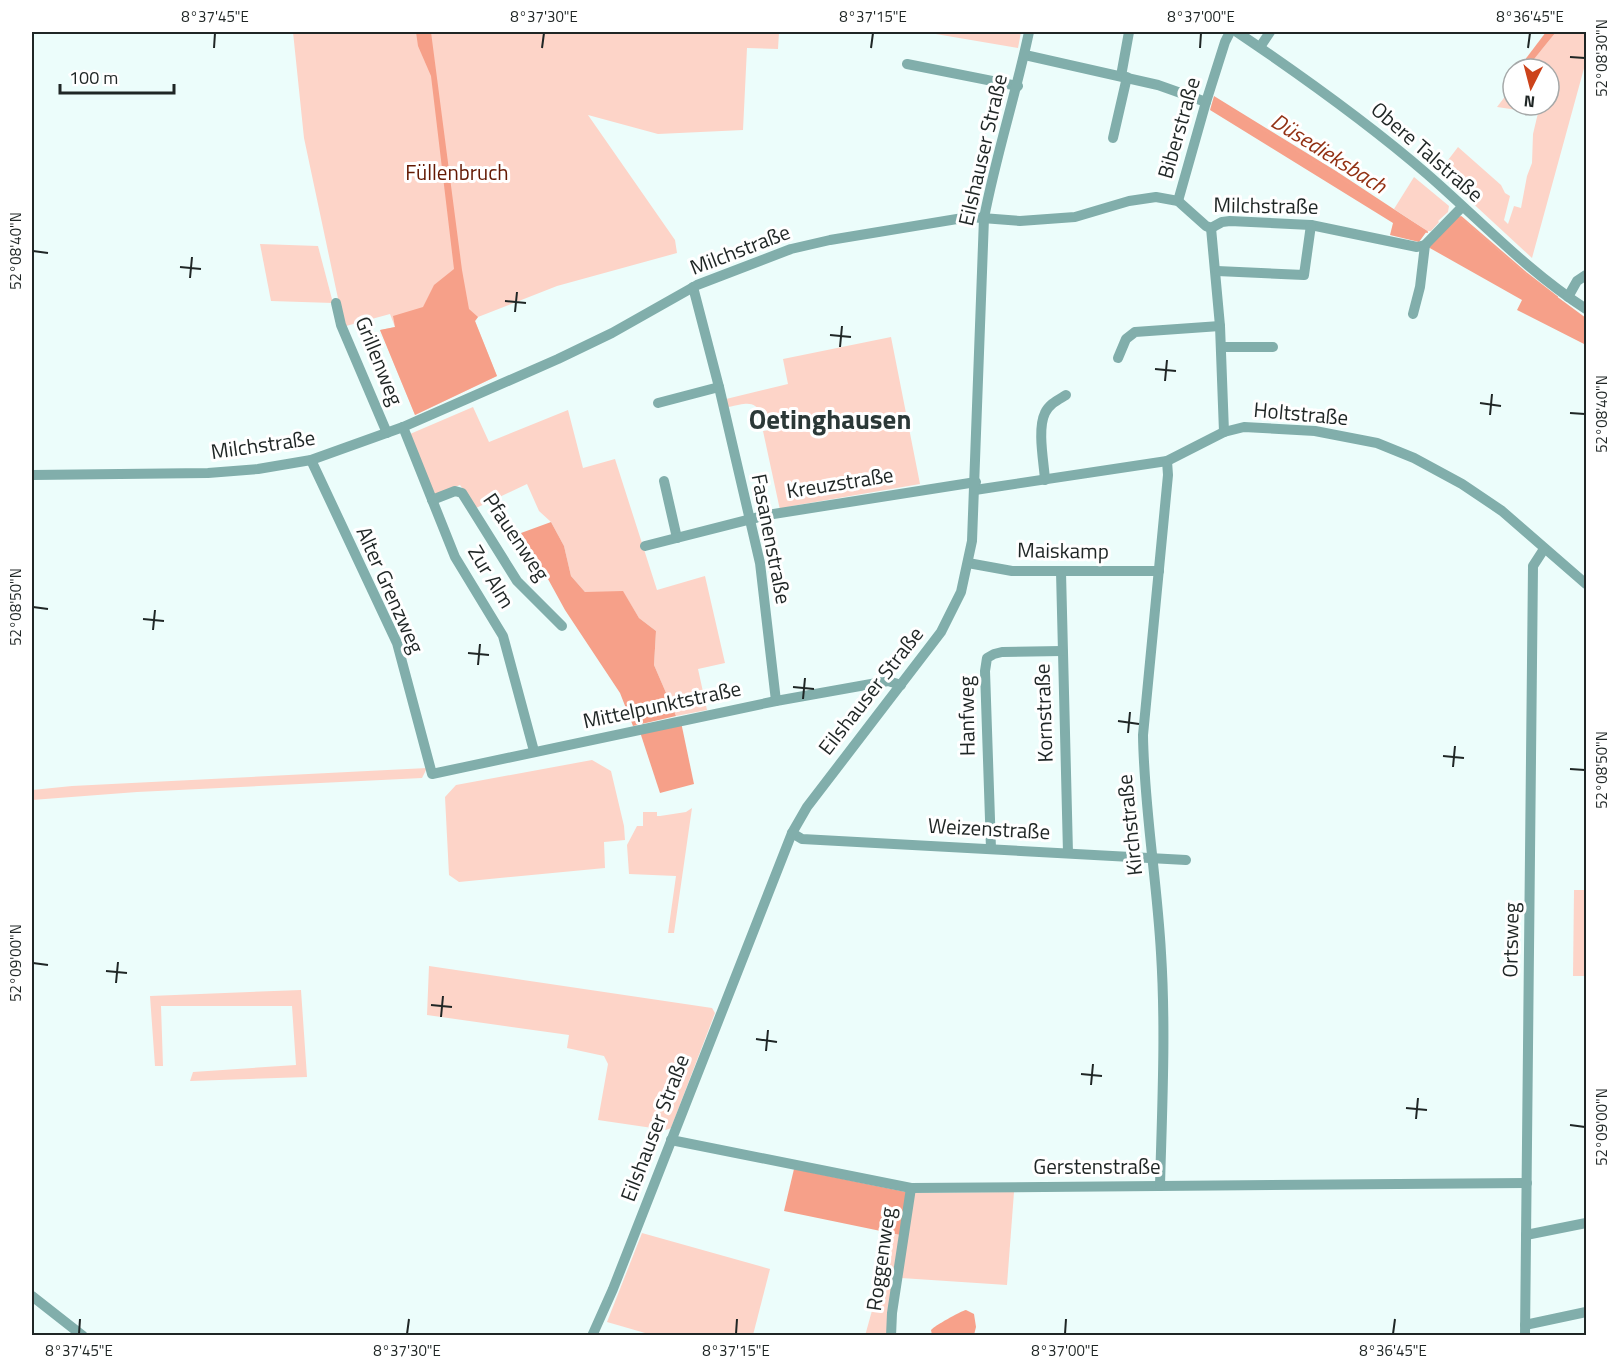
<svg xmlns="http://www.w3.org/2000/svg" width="1618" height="1367" viewBox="0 0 1618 1367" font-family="'Titillium Web',sans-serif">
	<rect width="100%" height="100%" fill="#ecfdfb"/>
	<g fill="#fdd4c8">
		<path d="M293 32H779L778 49 747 48 743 130 658 134 588 115 675 240 677 253 557 286 478 317 475 321 497 376 415 415 380 330 395 327 390 314 346 326 343 322 304 138Z"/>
		<path d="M924 32H1021L1018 48Z"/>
		<path d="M1556 32H1586V61L1532 258 1439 172 1458 147 1501 185 1505 193 1510 196 1504 220 1508 224 1514 206 1521 208 1527 176 1532 163 1533 134 1538 113 1497 107 1513 86V105H1549V69H1526Z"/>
		<path d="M1414 177 1449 206 1448 212 1438 221 1439 222 1431 231H1427L1394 209Z"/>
		<path d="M260 244 318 246 333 303 271 301Z"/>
		<path d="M891 337 920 484 792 506 780 510 763 431 782 428 780 420 766 418C753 399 749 403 728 407L726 399 788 384 783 359Z"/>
		<path d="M473 407 489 442 568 410 583 468 615 459 657 590 705 576 725 663 698 669 707 710 676 716 654 665 656 631 639 618 623 592H585L571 576 564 546 551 522 539 511 527 484 476 508 460 485 434 495 410 434Z"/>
		<path d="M592 760 611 771 624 826 625 840 604 842 605 868 459 882 449 875 445 797 456 785Z"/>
		<path d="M427 768 422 778 137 792 32 800V790L72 786Z"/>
		<path d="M692 808 674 933H668L676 876 629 874 627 845 637 826H643V812H657V816H660L686 812Z"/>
		<path d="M1574 890H1586V976H1573Z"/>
		<path d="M429 966 712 1008 715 1013 671 1128 666 1130 598 1120 608 1064 604 1056 567 1048 569 1035 427 1015Z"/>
		<path d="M301 990 307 1077 190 1081 193 1072 296 1065 292 1006H161L163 1066H155L150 996Z"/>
		<path d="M1014 1192 1007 1285 901 1278 914 1193Z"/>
		<path d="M642 1233 770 1269 753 1335H652L607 1322Z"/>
		<path d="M893 1234 900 1235 887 1335 865 1336Z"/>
	</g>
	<g fill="#f6a089">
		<path d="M416 32H431L462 270 469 309 478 317 475 321 497 376 415 415 380 330 395 327 393 316 423 307 434 285 454 269 431 76 418 46Z"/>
		<path d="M1546 32H1556L1526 69H1518Z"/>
		<path d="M1214 96 1336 171 1427 231 1419 242 1390 235 1393 223 1210 110Z"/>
		<path d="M1459 216 1525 273 1586 318V345L1517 310 1522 300 1428 247Z"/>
		<path d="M551 522 564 546 571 576 585 592 623 591 639 618 656 631 654 665 676 716 633 726 620 693 565 610 537 559 521 533Z"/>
		<path d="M681 722 694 784 660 793 640 732Z"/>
		<path d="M794 1169 906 1192 900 1235 784 1211Z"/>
	</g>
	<path fill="#f7a18a" d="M966 1310 974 1314 976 1327 974 1335H932L931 1330C934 1326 961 1311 966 1310Z"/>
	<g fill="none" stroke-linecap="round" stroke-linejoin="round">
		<g stroke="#f7a18a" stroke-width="2">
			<path d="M1216 100 1427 232"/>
			<path d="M1440 240 1461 217 1526 273 1557 297"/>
		</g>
		<g stroke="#81aeab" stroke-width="10">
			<path d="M1237 32C1302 76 1367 122 1427 174 1480 220 1527 271 1586 309"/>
			<path d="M1260 47 1270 32"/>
			<path d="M1025 55 1158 85 1206 102"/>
			<path d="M907 64 1018 86"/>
			<path d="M1121 76 1129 32"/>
			<path d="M1113 138 1127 77"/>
			<path d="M1178 201 1206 102 1225 42 1230 32"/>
			<path d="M1211 228 1222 222 1230 221 1311 225 1417 247 1425 245 1462 207"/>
			<path d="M1211 228 1220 326 1224 432"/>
			<path d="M1217 271 1304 275 1311 225"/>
			<path d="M693 287 719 387 760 563 776 701"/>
			<path d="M1568 297 1577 281 1586 275"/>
			<path d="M336 303 341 325 387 433"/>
			<path d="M1413 314 1420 287 1425 245"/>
			<path d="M1221 347H1273"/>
			<path d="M1118 358 1126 339 1135 332 1220 326"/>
			<path d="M658 403 719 387"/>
			<path d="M403 427 455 557 503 636 534 751"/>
			<path d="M311 460 397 643 432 774 776 701 888 681 901 685"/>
			<path d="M32 475 208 473 258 469 311 460 403 427 558 359 612 333 697 285 791 249 830 240 969 217 1020 221 1075 217 1129 201 1156 197 1178 201 1206 226 1211 228"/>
			<path d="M1045 480C1044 463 1037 429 1045 413 1049 404 1058 400 1066 395"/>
			<path d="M664 481 677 538"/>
			<path d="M975 490 1167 461 1224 432 1244 427 1315 431 1377 443 1414 458 1462 484 1502 511 1586 584"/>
			<path d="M432 500 455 491 462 493 517 581 562 626"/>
			<path d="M645 546 767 515 976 482"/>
			<path d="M968 563 1012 571H1159"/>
			<path d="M1061 572 1068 853"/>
			<path d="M792 833 802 839 1186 860"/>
			<path d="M991 849 985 671 987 658 994 654 1002 652 1062 651"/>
			<path d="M671 1140 911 1188 1527 1183"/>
			<path d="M1160 1186C1162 1109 1166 1031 1161 953 1157 880 1144 808 1143 735L1168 475 1167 461"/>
			<path d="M1526 1235 1586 1223"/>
			<path d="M32 1296 83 1336"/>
			<path d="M1525 1325 1586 1312"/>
			<path d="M592 1336 613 1289 792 833 807 807 941 632 961 592 972 541 984 218C996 155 1016 94 1029 32"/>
			<path d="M891 1336 892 1313 911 1188"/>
			<path d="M1525 1336 1533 566 1544 549"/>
		</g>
	</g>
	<path fill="none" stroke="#1f2625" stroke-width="2" d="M214 48 215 33M542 48 544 33M871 48 873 33M1200 48 1201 33M1528 48 1530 33M1570 57 1585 58M33 251 48 253M180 267 201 269M190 278 192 257M505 301 526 303M515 312 517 292M830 335 851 337M840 347 842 326M1155 369 1176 371M1165 381 1167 360M1480 403 1501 406M1570 413 1585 414M1490 415 1492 394M33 607 48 609M143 619 164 621M153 630 155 610M468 653 489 655M478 665 480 644M793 687 814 689M803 699 805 678M1118 721 1139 724M1128 733 1130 712M1443 756 1464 758M1453 767 1455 746M1570 769 1585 770M33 963 48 965M106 971 127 973M116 983 118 962M431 1005 452 1007M441 1017 443 996M756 1039 777 1042M766 1051 768 1030M1081 1074 1102 1076M1091 1085 1093 1064M1406 1108 1427 1110M1416 1119 1418 1098M1570 1125 1585 1127M79 1334 80 1319M407 1334 409 1319M736 1334 737 1319M1065 1334 1066 1319M1393 1334 1395 1319"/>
	<g text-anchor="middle" stroke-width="6" stroke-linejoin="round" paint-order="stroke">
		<g font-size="21" fill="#1f2625" stroke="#fff">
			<text transform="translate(1179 128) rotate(-74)" y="7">Biberstraße</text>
			<text transform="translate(983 150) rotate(-77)" y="7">Eilshauser Straße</text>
			<text transform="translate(1427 152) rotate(41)" y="7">Obere Talstraße</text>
			<text transform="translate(1266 206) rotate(1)" y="7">Milchstraße</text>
			<text transform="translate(740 250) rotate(-21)" y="7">Milchstraße</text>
			<text transform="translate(379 361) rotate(68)" y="7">Grillenweg</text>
			<text transform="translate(1301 414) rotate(5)" y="7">Holtstraße</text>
			<text transform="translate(263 445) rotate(-8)" y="7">Milchstraße</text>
			<text transform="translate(840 483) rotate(-9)" y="7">Kreuzstraße</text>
			<text transform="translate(516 537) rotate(56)" y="7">Pfauenweg</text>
			<text transform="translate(771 539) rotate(79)" y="7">Fasanenstraße</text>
			<text transform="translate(1063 551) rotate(1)" y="7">Maiskamp</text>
			<text transform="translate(491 577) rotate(59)" y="7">Zur Alm</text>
			<text transform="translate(390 590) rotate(66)" y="7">Alter Grenzweg</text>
			<text transform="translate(871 691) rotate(-52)" y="7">Eilshauser Straße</text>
			<text transform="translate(662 705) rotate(-12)" y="7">Mittelpunktstraße</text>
			<text transform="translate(1044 713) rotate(-92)" y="7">Kornstraße</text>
			<text transform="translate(967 716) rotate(-91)" y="7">Hanfweg</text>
			<text transform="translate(1130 825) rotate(-96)" y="7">Kirchstraße</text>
			<text transform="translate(989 829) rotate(3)" y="7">Weizenstraße</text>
			<text transform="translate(1511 940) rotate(-89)" y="7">Ortsweg</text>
			<text transform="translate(655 1128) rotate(-69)" y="7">Eilshauser Straße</text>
			<text x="1097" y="1174">Gerstenstraße</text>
			<text transform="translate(881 1259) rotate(-82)" y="7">Roggenweg</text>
		</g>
		<g font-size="21" fill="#631903" stroke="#fff">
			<text x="457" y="180">Füllenbruch</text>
		</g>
		<g font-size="22" font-style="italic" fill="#923013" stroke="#fff">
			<text transform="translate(1329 153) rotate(32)" y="8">Düsedieksbach</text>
		</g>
		<g font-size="27" font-weight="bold" fill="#2b3837" stroke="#fff">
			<text x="830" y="429">Oetinghausen</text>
		</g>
	</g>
	<rect width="1618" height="1367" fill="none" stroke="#ffffff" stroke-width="66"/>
	<g transform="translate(1531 87) rotate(186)"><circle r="28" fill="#ffffff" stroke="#a5a8a8" stroke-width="1.5"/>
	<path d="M0-4.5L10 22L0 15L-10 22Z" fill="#cc431b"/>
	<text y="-9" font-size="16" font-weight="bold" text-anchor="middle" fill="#1f2625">N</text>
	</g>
	<path d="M60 84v9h114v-9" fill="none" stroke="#1f2625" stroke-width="3"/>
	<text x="69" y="84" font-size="18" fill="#1f2625" stroke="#ffffff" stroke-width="4.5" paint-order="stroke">100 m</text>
	<rect x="33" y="33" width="1552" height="1301" fill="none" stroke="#1f2625" stroke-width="2"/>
	<g font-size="15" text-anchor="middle" fill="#1f2625">
		<text x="215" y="22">8°37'45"E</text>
		<text x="544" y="22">8°37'30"E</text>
		<text x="873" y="22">8°37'15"E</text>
		<text x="1201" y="22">8°37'00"E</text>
		<text x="1530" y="22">8°36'45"E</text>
		<text transform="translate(1602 58) rotate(-90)" y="5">52°08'30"N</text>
		<text transform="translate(16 251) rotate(-90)" y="5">52°08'40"N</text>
		<text transform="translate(1602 414) rotate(-90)" y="5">52°08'40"N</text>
		<text transform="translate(16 607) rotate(-90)" y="5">52°08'50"N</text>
		<text transform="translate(1602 770) rotate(-90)" y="5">52°08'50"N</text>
		<text transform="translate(16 963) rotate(-90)" y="5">52°09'00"N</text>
		<text transform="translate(1602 1127) rotate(-90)" y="5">52°09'00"N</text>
		<text x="79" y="1356">8°37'45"E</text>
		<text x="407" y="1356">8°37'30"E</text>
		<text x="736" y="1356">8°37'15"E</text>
		<text x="1065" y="1356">8°37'00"E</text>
		<text x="1393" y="1356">8°36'45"E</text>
	</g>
</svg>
